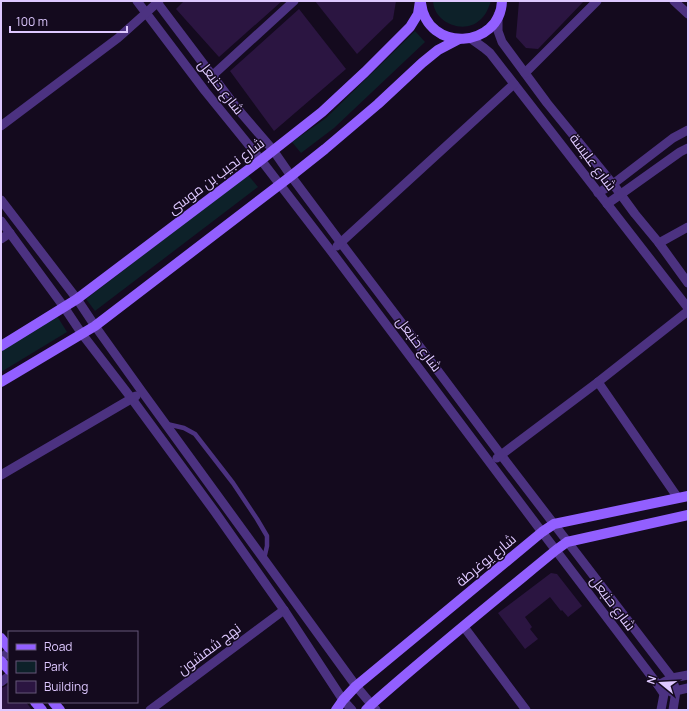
<svg xmlns="http://www.w3.org/2000/svg" width="689" height="711" viewBox="0 0 689 711" font-family="Manrope,Cairo,sans-serif">
	<rect width="100%" height="100%" fill="#140a1e"/>
	<g fill="#0d2129">
		<path d="M433 1H491C488 9 486 15 480 20 464 35 434 23 433 1Z"/>
		<path d="M415 31 425 42 334 128 301 153 292 142 326 118Z"/>
		<path d="M248 175 258 187 95 311 86 299Z"/>
		<path d="M57 316 67 332 1 372V350Z"/>
	</g>
	<g fill="#2b1541">
		<path d="M184 1H282L219 57 176 9Z"/>
		<path d="M315 1H396L393 19 357 54Z"/>
		<path d="M519 1H584L538 49 526 48 516 37Z"/>
		<path d="M299 9 346 69 274 131 230 71Z"/>
		<path d="M551 573 557 574 582 606 568 617 562 610 561 611 550 597 525 617 532 627 530 629 538 639 525 649 498 613Z"/>
		<path d="M9 684V702H26L32 710H1V688L4 687Z"/>
	</g>
	<g fill="none" stroke-linecap="round" stroke-linejoin="round">
		<path stroke="#4c3281" stroke-width="4.5" d="M167 424 184 428 195 434 233 483 257 519 267 536V546L264 559"/>
		<g stroke="#4c3281" stroke-width="9">
			<path d="M137 1 205 91 261 160 331 251 542 532 658 685 664 694 661 710"/>
			<path d="M156 1 236 107 273 150 291 176 341 243 423 351 501 455 672 678 676 691 673 710"/>
			<path d="M674 1 688 14"/>
			<path d="M498 15V31L502 42 547 103 613 184 635 214 659 243 688 283"/>
			<path d="M470 38 484 48 490 53 688 308"/>
			<path d="M525 73 597 1"/>
			<path d="M213 75 294 1"/>
			<path d="M1 126 118 38 146 13 159 1"/>
			<path d="M598 193 613 184 673 138 688 130"/>
			<path d="M1 200 77 299 95 326 143 393 356 686 376 710"/>
			<path d="M607 204 680 152 688 148"/>
			<path d="M1 221 64 307 82 334 132 399 215 512 284 610 343 700 352 710"/>
			<path d="M1 239 10 233"/>
			<path d="M659 243 688 227"/>
			<path d="M337 246 514 84"/>
			<path d="M598 382 678 498"/>
			<path d="M497 458 598 382 688 311"/>
			<path d="M1 475 136 396"/>
			<path d="M464 627 526 710"/>
			<path d="M1 658 9 652"/>
			<path d="M1 682 9 676"/>
			<path d="M658 685 672 678 688 675"/>
			<path d="M671 692 688 688"/>
			<path d="M150 710 284 610"/>
		</g>
		<g stroke="#925fff" stroke-width="10">
			<path d="M421 3C427 53 500 49 502 1"/>
			<path d="M1 346 77 299 261 160 322 112 365 72 410 27 418 14 420 1"/>
			<path d="M1 382 95 326 291 176 325 149 378 104 422 63 438 50 459 39"/>
			<path d="M1 638 9 648"/>
			<path d="M1 661 9 670"/>
			<path d="M35 702 42 710"/>
			<path d="M53 702 60 710"/>
			<path d="M336 710 343 700 356 686 542 532 554 524 688 496"/>
			<path d="M366 710 372 704C432 651 494 601 556 550L567 542 688 515"/>
		</g>
	</g>
	<g text-anchor="middle" stroke-width="3" stroke-linejoin="round" paint-order="stroke">
		<g font-size="14" fill="#dec8ff" stroke="#140a1e">
			<text transform="translate(221 87) rotate(52)" y="5">شارع حنبعل</text>
			<text transform="translate(593 162) rotate(53)" y="5">شارع عليسة</text>
			<text transform="translate(216 176) rotate(-37)" y="5">شارع نجيب بن موسى</text>
			<text transform="translate(419 344) rotate(53)" y="5">شارع حنبعل</text>
			<text transform="translate(486 560) rotate(-40)" y="5">شارع يوغرطة</text>
			<text transform="translate(613 603) rotate(53)" y="5">شارع حنبعل</text>
			<text transform="translate(209 649) rotate(-37)" y="5">نهج شمشون</text>
		</g>
	</g>
	<rect width="689" height="711" fill="none" stroke="#dec8ff" stroke-width="4"/>
	<rect x="8" y="631" width="130" height="72" fill="#140a1e" stroke="#655678"/>
	<rect x="16" y="644" width="20" height="6" fill="#925fff" stroke="#655678"/>
	<text x="44" y="651" font-size="12" fill="#dec8ff">Road</text>
	<rect x="16" y="661" width="20" height="12" fill="#0d2129" stroke="#655678"/>
	<text x="44" y="671" font-size="12" fill="#dec8ff">Park</text>
	<rect x="16" y="681" width="20" height="12" fill="#2b1541" stroke="#655678"/>
	<text x="44" y="691" font-size="12" fill="#dec8ff">Building</text>
	<g transform="translate(661 683) rotate(288)" stroke="#140a1e" stroke-width="3" paint-order="stroke">
	<path d="M0-3L7 15L0 10L-7 15Z" fill="#dec8ff"/>
	<text y="-6" font-size="11" font-weight="bold" text-anchor="middle" fill="#dec8ff">N</text>
	</g>
	<path d="M10 26v6h117v-6" fill="none" stroke="#dec8ff" stroke-width="2"/>
	<text x="16" y="26" font-size="12" fill="#dec8ff" stroke="#140a1e" stroke-width="3" paint-order="stroke">100 m</text>
</svg>
